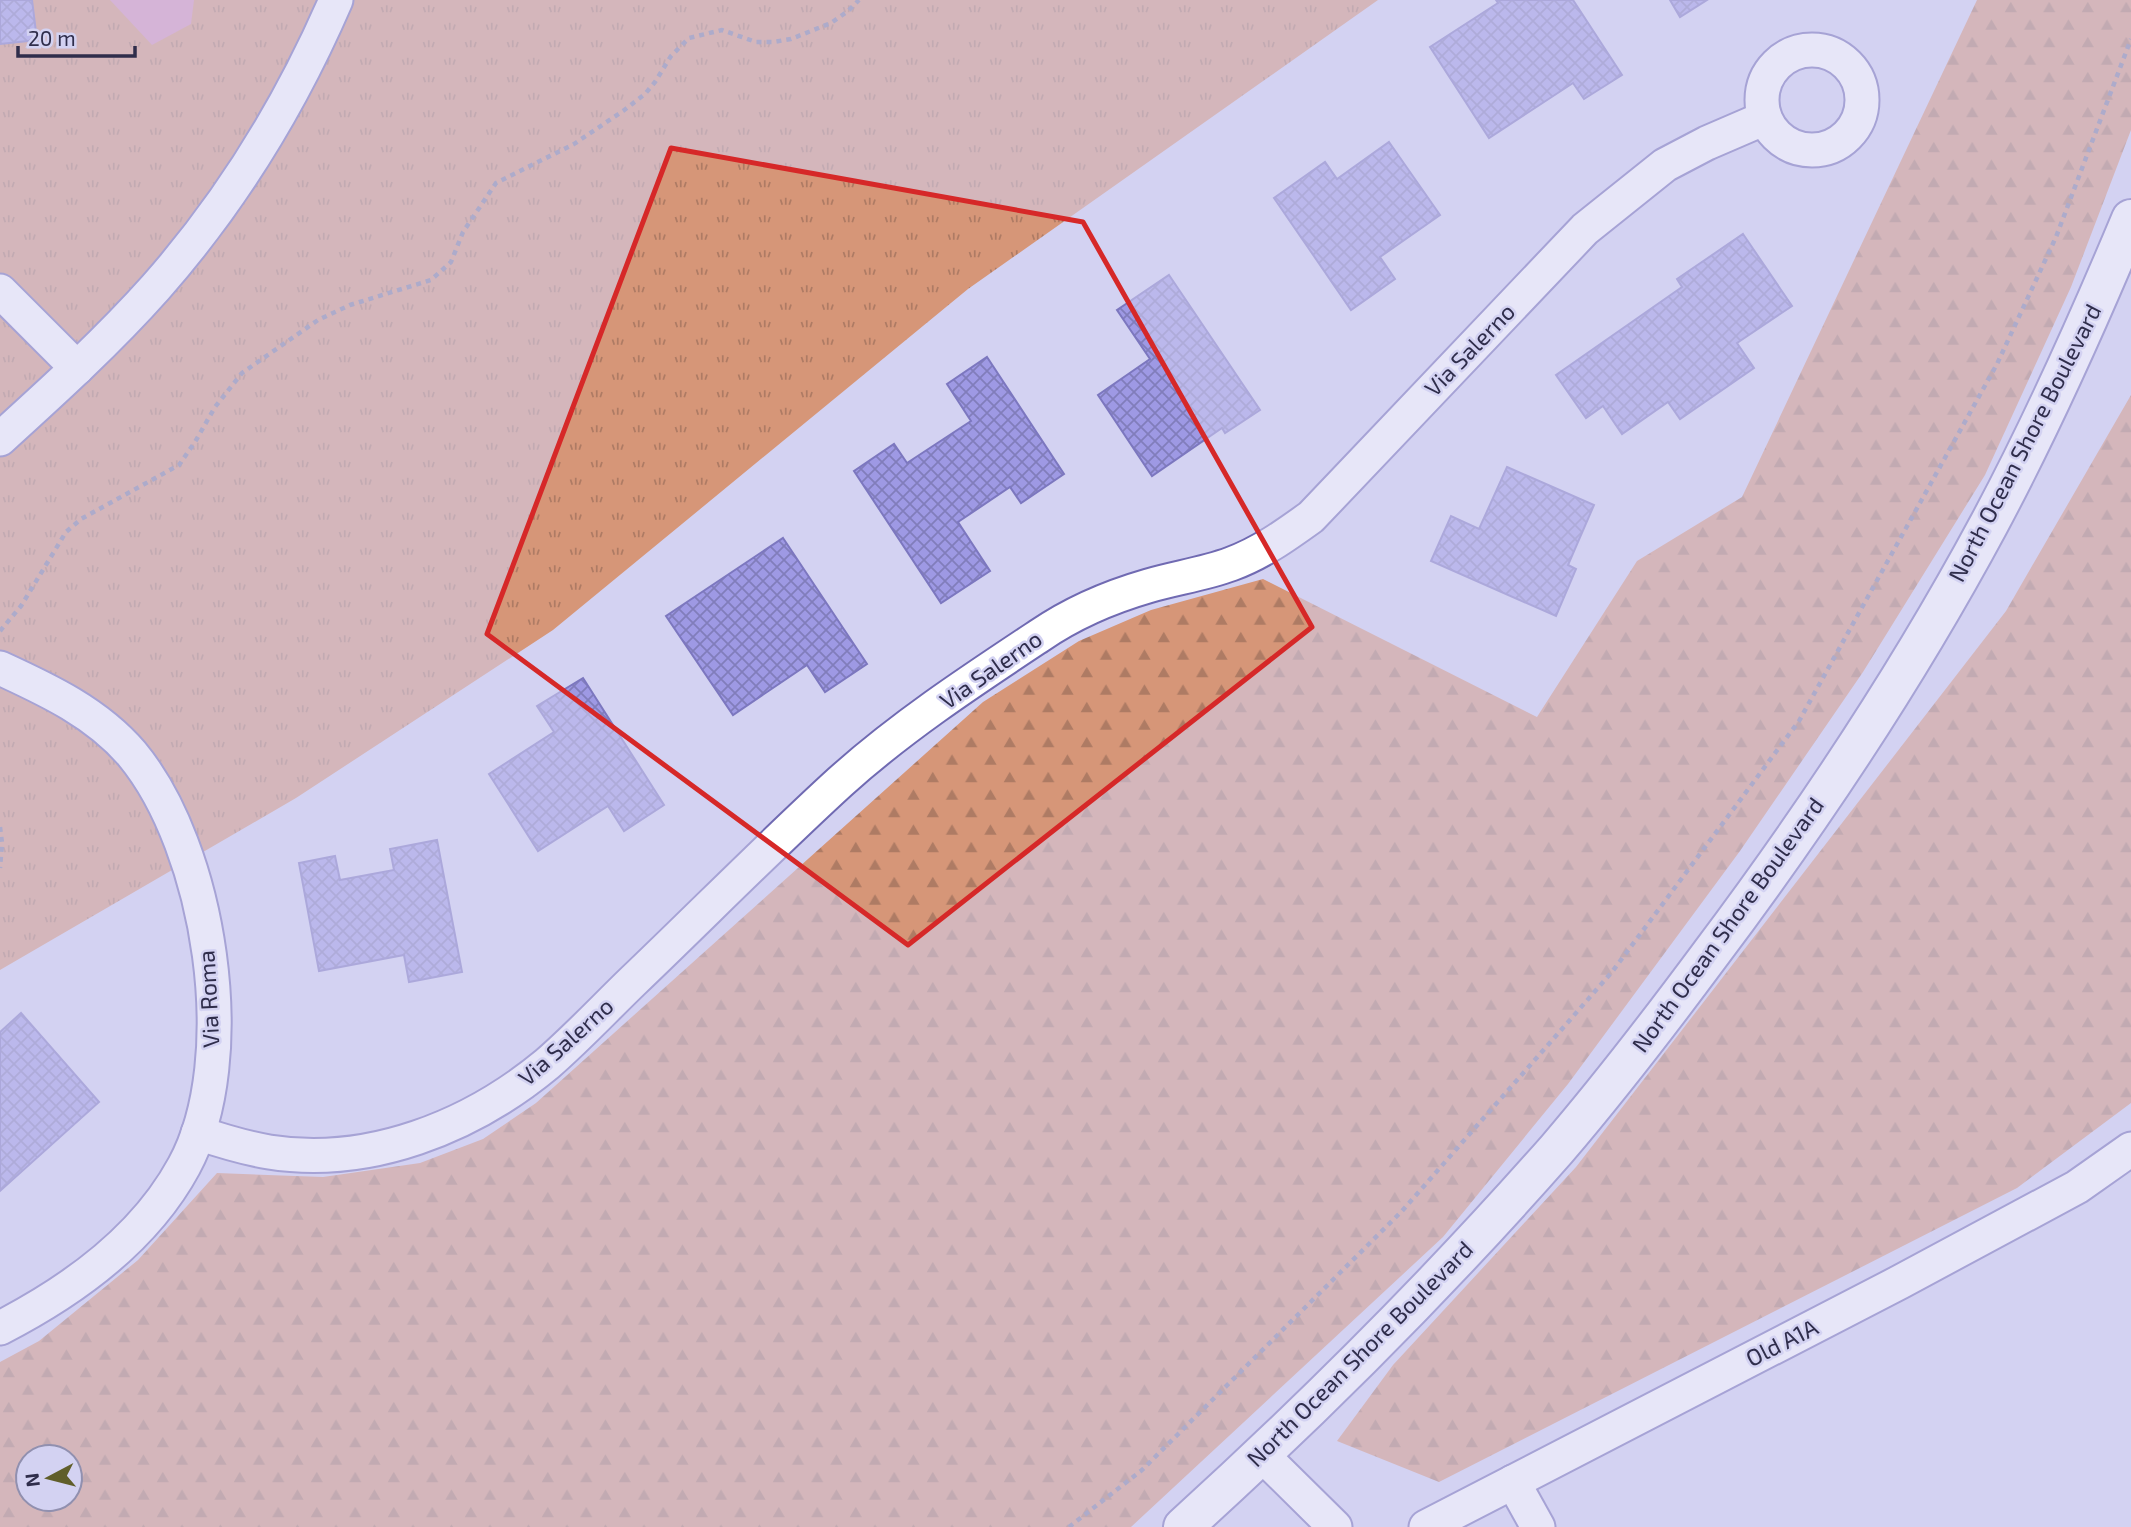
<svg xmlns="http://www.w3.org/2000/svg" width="2131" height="1527" viewBox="0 0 2131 1527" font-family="'Exo 2',sans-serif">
	<defs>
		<pattern id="grass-tufts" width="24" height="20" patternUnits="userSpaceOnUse" patternTransform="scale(1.75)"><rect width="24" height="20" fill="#d69678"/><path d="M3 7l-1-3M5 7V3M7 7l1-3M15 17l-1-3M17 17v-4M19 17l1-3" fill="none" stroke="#ae7b64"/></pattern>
		<pattern id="forest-firs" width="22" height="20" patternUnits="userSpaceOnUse" patternTransform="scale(1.75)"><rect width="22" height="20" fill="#d69678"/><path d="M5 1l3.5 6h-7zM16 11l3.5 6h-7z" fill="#ae7b64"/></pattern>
		<pattern id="building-cross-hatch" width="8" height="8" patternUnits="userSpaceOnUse" patternTransform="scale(1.75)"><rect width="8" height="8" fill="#9e99e4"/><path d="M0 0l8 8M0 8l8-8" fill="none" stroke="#817dbb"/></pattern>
	</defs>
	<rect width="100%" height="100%" fill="#d3d2f2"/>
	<path fill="url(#grass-tufts)" d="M0 0H1378L968 289 553 630 296 798 0 970Z"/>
	<g fill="url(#forest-firs)" fill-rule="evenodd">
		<path d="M1977 0H2131V130L2071 287 1985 475 1863 672 1740 851 1568 1084 1443 1237 1131 1527H0V1362L39 1341 138 1260 217 1173 323 1177 420 1163 483 1139 536 1103 983 702 1079 641 1151 610 1263 579 1537 717 1637 561 1742 497ZM70 1457V1499H28V1457Z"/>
		<path d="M2131 395V1103L2017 1188 1439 1482 1337 1441 1393 1365 1576 1167 2006 611Z"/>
	</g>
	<path fill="#d790b6" d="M110 0H194L191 24 152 45Z"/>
	<g fill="url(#building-cross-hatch)" stroke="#7c77bf" stroke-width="2">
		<path d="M0 0H32L37 40 0 44Z"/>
		<path d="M1496 0H1573L1622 75 1584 99 1573 83 1489 138 1430 47 1498 3Z"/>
		<path d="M1670 0H1707L1680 17Z"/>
		<path d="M1389 142 1440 215 1380 257 1395 279 1351 310 1274 198 1325 162 1337 179Z"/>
		<path d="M1743 234 1792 306 1737 343 1754 368 1680 419 1668 402 1622 434 1603 406 1586 418 1556 375 1682 287 1677 279Z"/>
		<path d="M1169 275 1260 410 1225 433 1222 428 1152 476 1098 395 1150 359 1117 310Z"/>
		<path d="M987 357 1064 474 1021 503 1010 487 958 522 990 571 941 603 854 471 894 444 907 463 971 421 947 384Z"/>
		<path d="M1507 467 1594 505 1568 565 1576 569 1556 616 1431 561 1451 516 1479 529Z"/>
		<path d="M783 538 867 664 825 692 807 665 733 715 666 616Z"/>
		<path d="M583 678 664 805 624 831 608 806 538 851 489 774 554 732 537 706Z"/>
		<path d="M437 840 462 972 409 982 404 955 319 971 299 863 335 856 340 880 394 870 390 849Z"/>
		<path d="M21 1013 99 1102 0 1191V1032Z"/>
	</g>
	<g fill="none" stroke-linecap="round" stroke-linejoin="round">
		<defs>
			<g id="minor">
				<circle cx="1812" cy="100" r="50"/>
				<path d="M0 291 77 368"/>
				<path d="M0 439C54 390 108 341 156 287 231 202 291 104 336 0"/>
				<path d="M0 668C48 690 97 713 132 754 210 848 243 1058 184 1166 144 1240 72 1291 0 1328"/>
				<path d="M198 1133C222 1141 245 1148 269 1152 369 1168 471 1127 547 1064 577 1038 605 1008 633 981 702 915 770 846 840 782 901 727 971 681 1039 636 1071 614 1110 597 1148 586 1175 578 1204 574 1231 564 1261 553 1286 535 1311 517L1585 229 1665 165 1707 143 1765 118"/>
				<path d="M1262 1455 1335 1527"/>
				<path d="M1513 1482 1538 1527"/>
				<path d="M1426 1527 1900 1282 2077 1187 2131 1149"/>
			</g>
			<path id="primary" d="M1183 1527C1314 1408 1440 1282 1557 1149 1610 1087 1660 1022 1709 956 1812 819 1908 675 1989 524 2042 425 2088 322 2131 219"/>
		</defs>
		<use href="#minor" stroke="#706ab2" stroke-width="37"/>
		<use href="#primary" stroke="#706ab2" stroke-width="42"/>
		<g stroke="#7e7c9b" stroke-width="4.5" stroke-dasharray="5 5" stroke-linecap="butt">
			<path d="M0 631 21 606 66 532 81 519 179 465 195 442 215 407 242 373 318 320 350 305 431 280 451 262 463 232 496 183 574 144 623 111 645 94 655 82 671 56 689 38 722 30 756 42H773L791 39 831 23 848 11 859 0"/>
			<path d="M0 827 2 843 0 868"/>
			<path d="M1069 1527 1142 1470 1402 1211 1612 972 1799 721 1997 364 2056 237 2131 39"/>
		</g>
		<use href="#minor" stroke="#fff" stroke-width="33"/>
		<use href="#primary" stroke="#fff" stroke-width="38"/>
	</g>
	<path d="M0 0H2131V1527H0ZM671 148 1083 222 1312 627 908 945 487 634Z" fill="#d3d2f2" fill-opacity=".55" fill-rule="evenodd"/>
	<path fill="none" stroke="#d62828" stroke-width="5" stroke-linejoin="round" d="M671 148 1083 222 1312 627 908 945 487 634Z"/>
	<g text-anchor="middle" stroke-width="5" stroke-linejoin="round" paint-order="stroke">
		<g font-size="23" fill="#2f2d4b" stroke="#d3d2f2">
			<text transform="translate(1470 350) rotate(-46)" y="8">Via Salerno</text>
			<text transform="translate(2025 443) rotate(-63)" y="8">North Ocean Shore Boulevard</text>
			<text transform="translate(991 670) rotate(-35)" y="8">Via Salerno</text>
			<text transform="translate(1728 925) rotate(-54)" y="8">North Ocean Shore Boulevard</text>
			<text transform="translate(209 999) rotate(-93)" y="8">Via Roma</text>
			<text transform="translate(566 1042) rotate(-42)" y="8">Via Salerno</text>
			<text transform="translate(1782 1343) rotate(-27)" y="8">Old A1A</text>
			<text transform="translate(1360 1354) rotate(-45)" y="8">North Ocean Shore Boulevard</text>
		</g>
	</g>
	<g transform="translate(49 1478) rotate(263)"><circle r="33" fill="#d3d2f2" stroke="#9190af" stroke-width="2"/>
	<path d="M0-5L12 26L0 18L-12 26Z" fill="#605e2a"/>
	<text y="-10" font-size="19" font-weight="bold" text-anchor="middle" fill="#2f2d4b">N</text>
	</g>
	<path d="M18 46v10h117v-10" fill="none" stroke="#2f2d4b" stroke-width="3.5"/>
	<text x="28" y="46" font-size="21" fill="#2f2d4b" stroke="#d3d2f2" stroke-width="5" paint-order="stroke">20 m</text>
</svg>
